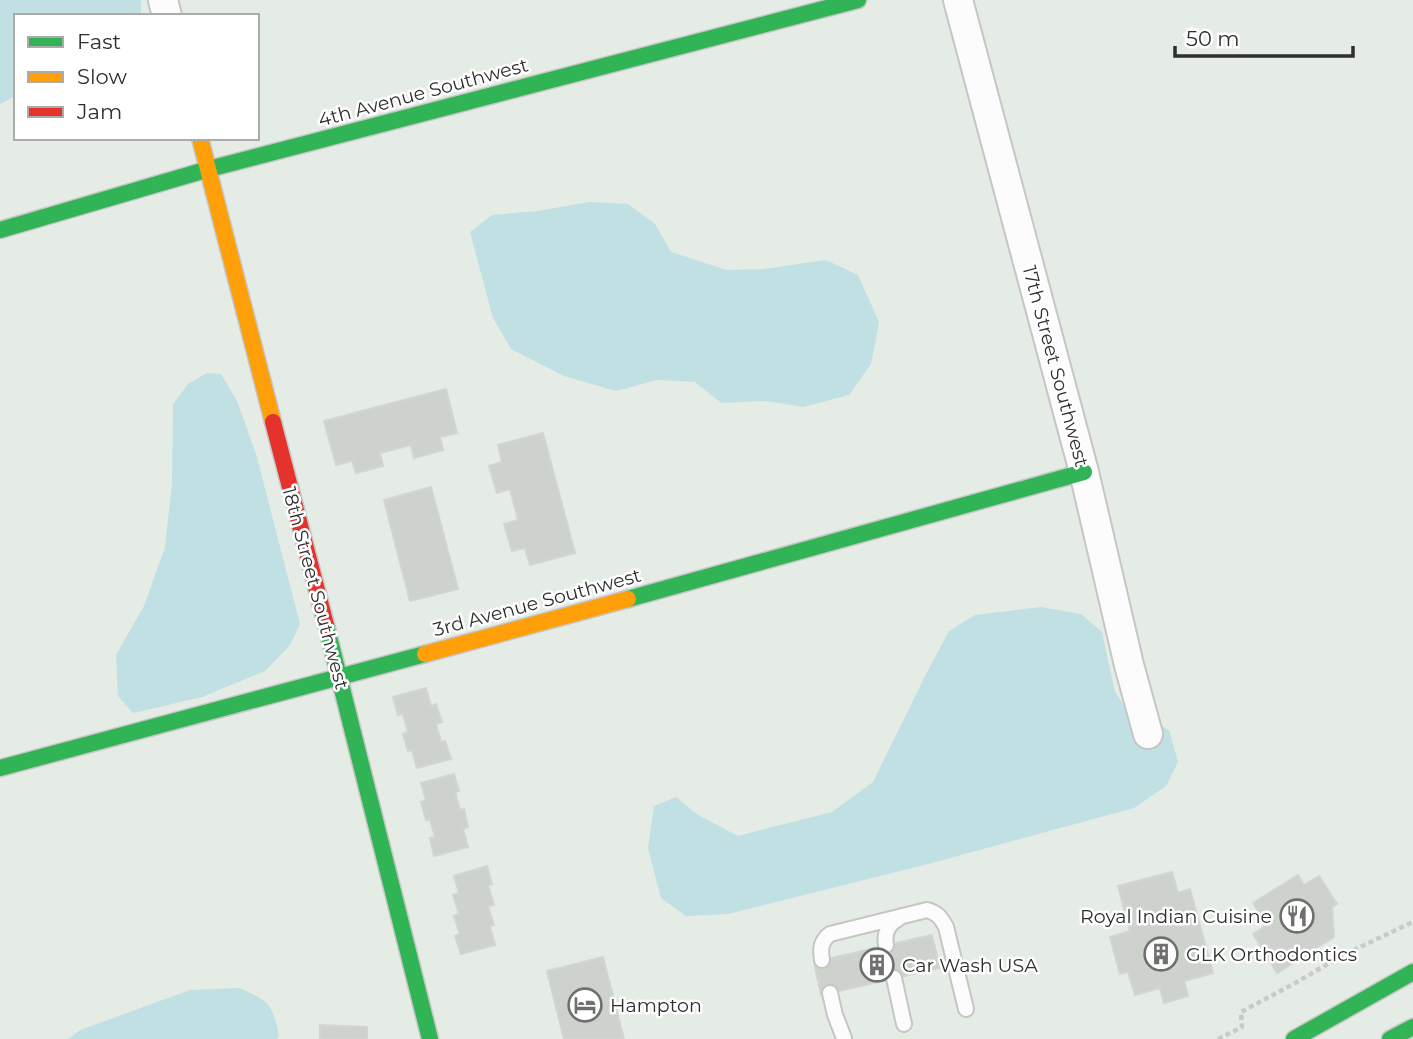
<svg xmlns="http://www.w3.org/2000/svg" width="1413" height="1039" viewBox="0 0 1413 1039" font-family="Montserrat,sans-serif">
	<rect width="100%" height="100%" fill="#e5ebe5"/>
	<g fill="#c0e0e3">
		<path d="M0 0H141V16H16V96L0 104Z"/>
		<path d="M589 202 628 204 655 224 671 252 727 270 764 269 826 260 858 275 879 322 871 364 849 395 803 407 766 401 721 403 695 382 657 380 616 391 564 376 511 349 493 318 470 232 492 215 538 211Z"/>
		<path d="M207 373 221 374 237 401 256 454 300 624 290 645 265 671 202 697 133 713 118 696 116 655 144 606 165 547 172 484 173 404 188 384Z"/>
		<path d="M1041 607 1081 614 1102 632 1115 692 1127 710 1169 730 1178 762 1166 786 1134 808 928 864 728 914 686 916 661 898 648 848 654 806 676 797 698 815 738 836 832 812 873 782 926 674 949 631 975 615Z"/>
		<path d="M239 988C268 1000 273 1004 279 1036L277 1039H68L80 1030 190 990Z"/>
	</g>
	<g fill="#cdd2cd" stroke="#d1d6d1" stroke-width="2">
		<path d="M446 389 457 433 440 437 443 450 414 458 411 445 380 453 383 466 356 473 352 461 336 465 324 421Z"/>
		<path d="M543 433 575 553 530 565 525 548 512 551 504 524 518 520 510 489 497 493 489 466 502 462 498 445Z"/>
		<path d="M431 487 458 589 410 601 384 500Z"/>
		<path d="M426 688 431 706 436 704 442 722 436 724 441 742 445 741 451 759 417 768 412 750 408 751 403 734 408 732 403 714 398 715 393 697Z"/>
		<path d="M454 774 459 791 455 792 460 810 464 809 468 827 463 829 468 847 434 856 430 838 435 837 430 819 426 820 421 802 426 800 421 783Z"/>
		<path d="M487 866 492 884 488 885 494 905 488 906 494 925 490 926 495 945 461 954 455 936 460 934 454 916 459 914 453 895 459 893 454 876Z"/>
		<path d="M1172 872 1178 893 1190 889 1213 973 1184 981 1188 996 1164 1003 1160 988 1135 995 1128 972 1120 974 1110 937 1130 931 1118 886Z"/>
		<path d="M1298 875 1304 885 1319 876 1337 904 1332 907 1334 937 1277 973 1253 934 1267 925 1253 903Z"/>
		<path d="M932 935 940 968 821 995 814 962Z"/>
		<path d="M603 957 624 1039H564L547 971Z"/>
		<path d="M320 1025 367 1027V1039H320Z"/>
	</g>
	<g fill="none" stroke-linecap="round" stroke-linejoin="round">
		<defs>
			<g id="lane">
				<path d="M886 945C884 934 888 924 898 919"/>
				<path d="M822 960C820 948 821 941 830 934L927 910C938 913 941 918 946 927L966 1009"/>
				<path d="M894 978 904 1024"/>
				<path d="M830 993 835 1015 844 1038"/>
			</g>
			<g id="street">
				<path d="M163 0 167 16"/>
				<path d="M958 0 1084 472 1129 665 1148 734"/>
			</g>
			<g id="fast">
				<path d="M0 230 209 169 858 0"/>
				<path d="M628 599 1084 472"/>
				<path d="M326 625 430 1039"/>
				<path d="M0 768 425 654"/>
				<path d="M1294 1039 1413 972"/>
				<path d="M1390 1039 1413 1027"/>
			</g>
			<g id="slow">
				<path d="M200 138 273 422"/>
				<path d="M425 654 628 599"/>
			</g>
			<path id="jam" d="M273 422 326 625"/>
		</defs>
		<use href="#lane" stroke="#c5c6c5" stroke-width="18"/>
		<use href="#street" stroke="#c5c6c5" stroke-width="32"/>
		<use href="#fast" stroke="#c5c6c5" stroke-width="19"/>
		<use href="#slow" stroke="#c5c6c5" stroke-width="19"/>
		<use href="#jam" stroke="#c5c6c5" stroke-width="19"/>
		<path stroke="#c9cac9" stroke-width="4.5" stroke-dasharray="5 3.5" stroke-linecap="butt" d="M1218 1039 1242 1027 1241 1012 1297 982 1343 955 1413 922"/>
		<use href="#lane" stroke="#fbfcfb" stroke-width="14"/>
		<use href="#street" stroke="#fbfcfb" stroke-width="28"/>
		<use href="#fast" stroke="#30b455" stroke-width="16"/>
		<use href="#slow" stroke="#ff9f0a" stroke-width="16"/>
		<use href="#jam" stroke="#e5322d" stroke-width="16"/>
	</g>
	<defs>
		<symbol id="restaurant-ring" viewBox="-11 -11 22 22"><circle r="9.5" fill="#fff" stroke="#6e706e" stroke-width="1.5"/><path d="M-5-6h1v4h1v-4h1v4h1v-4h1v5L-1.5 .5V6h-2V.5L-5-1ZM5-6V6H3V1.5H1.5Q1.5-4 5-6Z" fill="#6e706e"/></symbol>
		<symbol id="building-ring" viewBox="-11 -11 22 22"><circle r="9.5" fill="#fff" stroke="#6e706e" stroke-width="1.5"/><path d="M-4-6H4V6H1V3H-1V6H-4ZM-2.5-4.3h1.7v1.8h-1.7ZM.8-4.3h1.7v1.8H.8ZM-2.5-1h1.7V.8h-1.7ZM.8-1h1.7V.8H.8Z" fill="#6e706e"/></symbol>
		<symbol id="hotel-ring" viewBox="-11 -11 22 22"><circle r="9.5" fill="#fff" stroke="#6e706e" stroke-width="1.5"/><path d="M-6-4.5h1.5V1H6V5H4.5V3h-9V5H-6ZM-4 0a1.8 1.8 0 1 1 3.6 0ZM.5 0V-2.5h3Q6-2.5 6 0Z" fill="#6e706e"/></symbol>
	</defs>
	<g fill-rule="evenodd">
		<use href="#restaurant-ring" x="1278" y="897" width="38" height="38"/>
		<use href="#building-ring" x="1142" y="935" width="38" height="38"/>
		<use href="#building-ring" x="858" y="946" width="38" height="38"/>
		<use href="#hotel-ring" x="566" y="986" width="38" height="38"/>
	</g>
	<g text-anchor="middle" stroke-width="5" stroke-linejoin="round" paint-order="stroke">
		<g font-size="19" fill="#2e2e2e" stroke="#fff">
			<text transform="translate(423 92) rotate(-15)" y="7">4th Avenue Southwest</text>
			<text transform="translate(1056 366) rotate(75)" y="7">17th Street Southwest</text>
			<text transform="translate(316 588) rotate(75)" y="7">18th Street Southwest</text>
			<text transform="translate(537 602) rotate(-15)" y="7">3rd Avenue Southwest</text>
		</g>
		<g font-size="19" fill="#2e2e2e" stroke="#fff" text-anchor="start">
			<text x="1272" y="923" text-anchor="end">Royal Indian Cuisine</text>
			<text x="1186" y="961">GLK Orthodontics</text>
			<text x="902" y="972">Car Wash USA</text>
			<text x="610" y="1012">Hampton</text>
		</g>
	</g>
	<rect x="14" y="14" width="245" height="126" fill="#ffffff" stroke="#ababab" stroke-width="2"/>
	<rect x="28" y="37" width="35" height="10" fill="#30b455" stroke="#ababab" stroke-width="2"/>
	<text x="77" y="49" font-size="21" fill="#2e2e2e">Fast</text>
	<rect x="28" y="72" width="35" height="10" fill="#ff9f0a" stroke="#ababab" stroke-width="2"/>
	<text x="77" y="84" font-size="21" fill="#2e2e2e">Slow</text>
	<rect x="28" y="107" width="35" height="10" fill="#e5322d" stroke="#ababab" stroke-width="2"/>
	<text x="77" y="119" font-size="21" fill="#2e2e2e">Jam</text>
	<path d="M1175 46v10h178v-10" fill="none" stroke="#2e2e2e" stroke-width="3.5"/>
	<text x="1186" y="46" font-size="21" fill="#2e2e2e" stroke="#ffffff" stroke-width="5" paint-order="stroke">50 m</text>
</svg>
